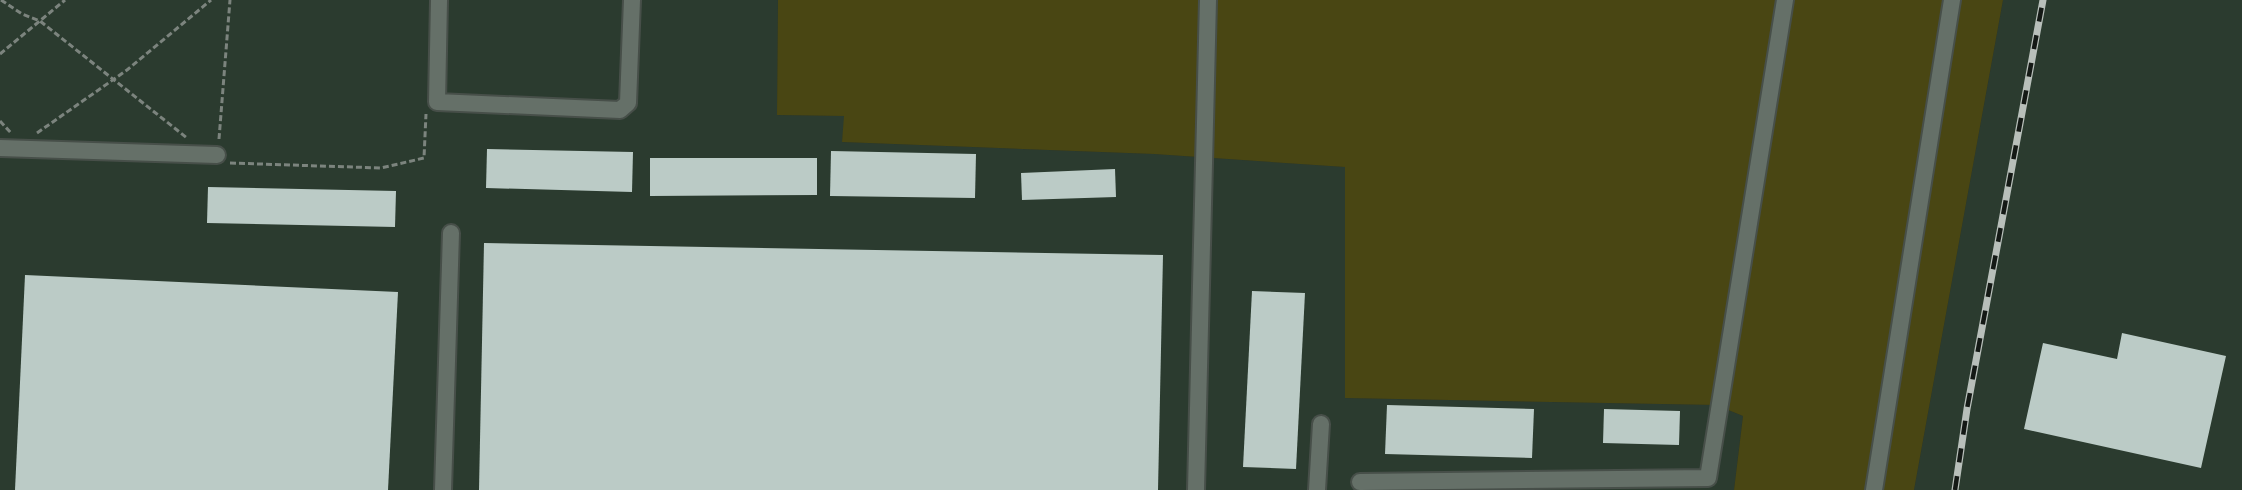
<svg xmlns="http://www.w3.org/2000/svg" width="2242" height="490" viewBox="0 0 2242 490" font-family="Literata,serif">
	<rect width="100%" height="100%" fill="#28322b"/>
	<g fill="#2b3b2f">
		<path d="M0 0H778L777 115 845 116 842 142 1154 154 1345 167V398L1716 405 1743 416 1734 490H0Z"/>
		<path d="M2003 0H2242V490H1914Z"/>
	</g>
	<path fill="#494613" d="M778 0H2003L1914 490H1734L1743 416 1716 405 1345 398V167L1154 154 842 142 844 116 777 115Z"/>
	<g fill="#bbcbc6">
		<path d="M487 149 633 152 632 192 486 188Z"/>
		<path d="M831 151 976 154 975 198 830 196Z"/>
		<path d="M650 158H817V195L650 196Z"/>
		<path d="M1115 169 1116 197 1022 200 1021 173Z"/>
		<path d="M208 187 396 191 395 227 207 223Z"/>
		<path d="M484 243 1163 255 1158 490H479Z"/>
		<path d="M25 275 398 292 388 490H15Z"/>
		<path d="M1252 291 1305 293 1296 469 1243 467Z"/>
		<path d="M2122 333 2226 356 2201 468 2024 429 2043 343 2117 359Z"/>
		<path d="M1387 405 1534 409 1532 458 1385 454Z"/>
		<path d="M1604 409 1680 411 1679 445 1603 443Z"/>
	</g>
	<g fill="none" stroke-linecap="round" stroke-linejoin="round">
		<defs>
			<g id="minor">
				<path d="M439 0 437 102 620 110 628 103 632 0"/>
				<path d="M0 148 217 155"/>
				<path d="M1360 482 1708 478 1785 0"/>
				<path d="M443 490 451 233"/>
				<path d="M1196 490 1208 0"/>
				<path d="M1317 490 1321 424"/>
				<path d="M1874 490 1952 0"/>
			</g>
		</defs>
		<use href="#minor" stroke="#474f49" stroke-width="20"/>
		<g stroke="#7c847e" stroke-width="3" stroke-dasharray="6 3" stroke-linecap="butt">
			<path d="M1 0 22 14 40 21 187 138"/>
			<path d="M0 54 65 0"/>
			<path d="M0 121 11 133"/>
			<path d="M37 133 127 70 211 0"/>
			<path d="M219 139 230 0"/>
			<path d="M230 163 381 168 424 158 426 114"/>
		</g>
		<use href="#minor" stroke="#657068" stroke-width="16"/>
		<defs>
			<path id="rail" d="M1955 490 1967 409 2043 0"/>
		</defs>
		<use href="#rail" stroke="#b8bfba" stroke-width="7"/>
		<use href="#rail" stroke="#141915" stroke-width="4.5" stroke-dasharray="14" stroke-linecap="butt"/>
	</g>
</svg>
